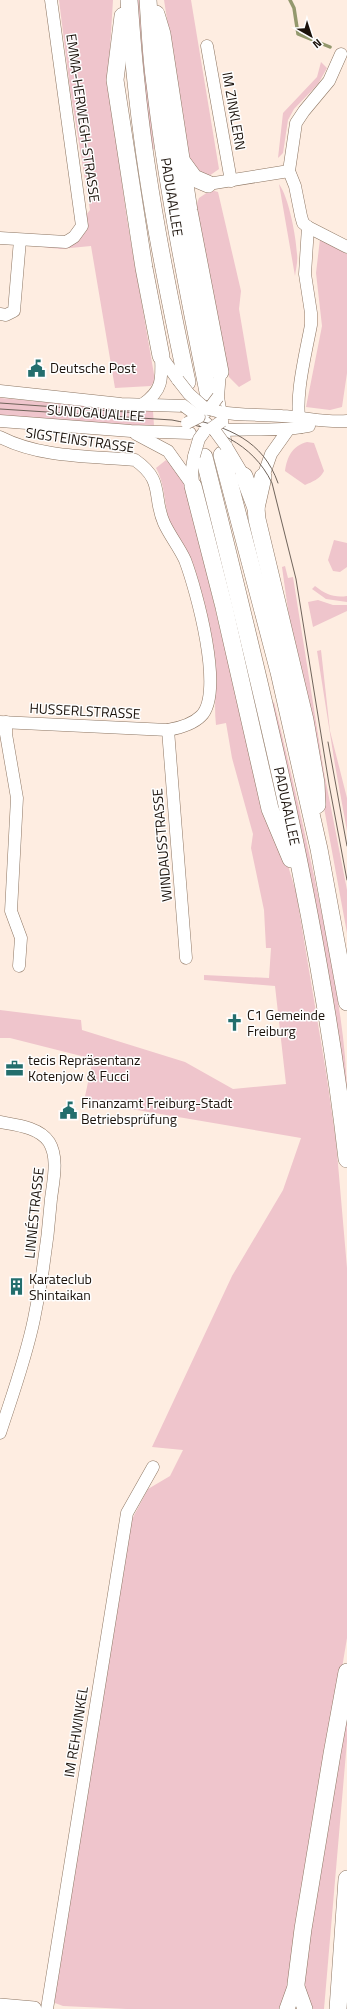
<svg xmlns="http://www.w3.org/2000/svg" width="347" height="2009" viewBox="0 0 347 2009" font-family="'Titillium Web',sans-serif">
	<rect width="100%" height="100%" fill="#feede1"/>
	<g fill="#efc5cc">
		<path d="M59 0H113L108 82 127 219 155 380 151 386 115 388 91 246 60 249 43 247 44 244 62 246 90 210 70 89Z"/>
		<path d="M135 0H139L142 43 154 149 149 150Z"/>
		<path d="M164 0H191L219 169 209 176 205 175 190 165Z"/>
		<path d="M321 62 327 68 318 84 294 109 288 120 283 153 278 158 283 113 317 77Z"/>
		<path d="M279 184C289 198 296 236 297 254 298 261 296 269 295 276Z"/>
		<path d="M211 190 218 192 241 291 239 309 251 380 239 387 229 377 196 206 199 198Z"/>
		<path d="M320 239 347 254V373L342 407 330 410 306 407 322 326 316 273Z"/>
		<path d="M0 398 153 411 154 426H120L0 415Z"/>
		<path d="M307 442 314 443 324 471C320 479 312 482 305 485L285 471C287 457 292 446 307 442Z"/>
		<path d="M166 460 180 474 186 489 260 792 286 859 296 892 326 1072 336 1141 347 1268V1638L292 1968 283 2009H127L63 2006 55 2003V1994L131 1521 148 1489 170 1476 183 1450 152 1447 232 1276 283 1190 301 1138 84 1101 93 1059 10 1038H0V1010L81 1020 82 1030 185 1062 233 1089 286 1084 275 986 204 980V975L269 978 271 948H266L264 910 251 848 253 834 232 758 226 723 216 725C213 699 219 674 212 649 200 605 180 564 169 521 164 503 165 484 156 468Z"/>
		<path d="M334 540 347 543V567L340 572 333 571 328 560Z"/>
		<path d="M285 566 288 578 293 577 324 772 347 890V933L289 617 282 567Z"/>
		<path d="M315 586C325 594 334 598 347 596V602L326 599 312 589Z"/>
		<path d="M318 600 333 605H347V611L313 627 308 602Z"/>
		<path d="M321 650 330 731 347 798V831L335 765 317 651Z"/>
		<path d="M274 702C292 776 309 849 324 924 335 982 347 1041 347 1101L271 704Z"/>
		<path d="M347 1707V1741L324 2009H309L304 1988 303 1972Z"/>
	</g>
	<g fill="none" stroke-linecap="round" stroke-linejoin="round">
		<path stroke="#93986d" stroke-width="3.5" d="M290 0 294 8 298 34 330 47"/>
		<defs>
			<g id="minor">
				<path d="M207 46 231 181"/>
				<path d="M341 54 329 81 304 111 296 123 289 171 295 186 301 216 303 223 308 227 347 247"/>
				<path d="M208 184 289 171"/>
				<path d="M0 238 66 242 74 237 82 226 51 0"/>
				<path d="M0 314 6 315 14 311 20 240"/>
				<path d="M161 356 178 380"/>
				<path d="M220 372 218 397 226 446 244 476"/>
				<path d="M0 391 121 404 184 406"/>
				<path d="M143 404C163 390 162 379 161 356"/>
				<path d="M207 411 199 417 215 431"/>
				<path d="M220 412C241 416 261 414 282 416 304 417 325 423 347 421"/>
				<path d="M0 421 131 431 190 433"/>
				<path d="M301 427C293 402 306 352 311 325V313L305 274 308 227"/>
				<path d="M224 430C252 428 281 432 309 426"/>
				<path d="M136 434 168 451 193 486"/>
				<path d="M0 437C41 458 90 456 135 460 165 481 152 496 164 523 170 536 179 547 185 560 196 589 225 693 201 716 192 725 179 728 168 730L0 722"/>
				<path d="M263 477 271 454 288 430"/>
				<path d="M193 485 192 468 194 456"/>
				<path d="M6 722V734L17 798 11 911 21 938 19 966"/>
				<path d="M168 730 186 958"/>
				<path d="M0 1122C16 1125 39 1127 49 1142 59 1158 53 1182 51 1199 48 1239 42 1280 34 1319 26 1358 12 1396 0 1433"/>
				<path d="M47 2009 127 1513 153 1467"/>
			</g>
			<g id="major">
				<path d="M296 1984 305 2009"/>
				<path d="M0 2006 34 2009"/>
				<path d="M287 2009 296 1984"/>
			</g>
			<g id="highway">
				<path d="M129 0C131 27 133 55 136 82 146 183 166 283 187 382"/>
				<path d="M148 0C150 28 151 57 155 84 167 188 188 290 208 392"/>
				<path d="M156 14 162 34 189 211 220 372"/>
				<path d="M123 16 115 80 144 268 161 356"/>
				<path d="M183 163 194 178 208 184"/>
				<path d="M222 455 279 672 319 849 347 1002"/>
				<path d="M204 457C262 689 320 921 347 1159"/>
				<path d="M244 476 256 508 257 519 305 720 316 783 317 805"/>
				<path d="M193 486 224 607 270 809 291 859"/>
				<path d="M256 508 263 477"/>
				<path d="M296 1984 303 1929 332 1754 347 1672"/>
				<path d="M338 2009 347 1879"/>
			</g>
		</defs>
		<use href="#minor" stroke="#8d7663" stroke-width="13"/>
		<use href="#major" stroke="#8d7663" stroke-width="16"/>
		<use href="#highway" stroke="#8d7663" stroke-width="18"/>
		<use href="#minor" stroke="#fff" stroke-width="12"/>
		<use href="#major" stroke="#fff" stroke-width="15"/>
		<use href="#highway" stroke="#fff" stroke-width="17"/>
		<g stroke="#6f635a" stroke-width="1">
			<path d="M0 403 140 413"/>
			<path d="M0 409 172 420C214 428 252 442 272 483L296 579 329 784 347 880"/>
			<path d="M187 418C228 427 263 440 278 483"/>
			<path d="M328 742 347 846"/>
		</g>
		<defs>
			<g id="minor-bridge">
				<path d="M178 380 189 394 206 409"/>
				<path d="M218 397 209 409 220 412"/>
				<path d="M184 406 199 417 187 423"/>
				<path d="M212 428 222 421"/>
				<path d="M215 431 226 446"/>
				<path d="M194 456 199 439 204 432"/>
			</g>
		</defs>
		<use href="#minor-bridge" stroke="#8d7663" stroke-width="13" stroke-linecap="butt"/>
		<use href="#minor-bridge" stroke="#fff" stroke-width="12"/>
	</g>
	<defs>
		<symbol id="civic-bare" viewBox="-9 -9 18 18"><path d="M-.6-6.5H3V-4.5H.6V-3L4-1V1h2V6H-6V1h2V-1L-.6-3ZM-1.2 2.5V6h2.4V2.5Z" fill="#236e6d" stroke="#fefefe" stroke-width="2.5" paint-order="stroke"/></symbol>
		<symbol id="church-bare" viewBox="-9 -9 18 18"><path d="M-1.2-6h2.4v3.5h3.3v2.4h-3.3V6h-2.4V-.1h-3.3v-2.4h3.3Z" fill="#236e6d" stroke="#fefefe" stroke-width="2.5" paint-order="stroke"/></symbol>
		<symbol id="office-bare" viewBox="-9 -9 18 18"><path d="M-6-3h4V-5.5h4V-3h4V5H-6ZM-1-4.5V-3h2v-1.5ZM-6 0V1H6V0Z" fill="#236e6d" stroke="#fefefe" stroke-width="2.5" paint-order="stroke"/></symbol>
		<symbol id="building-bare" viewBox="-9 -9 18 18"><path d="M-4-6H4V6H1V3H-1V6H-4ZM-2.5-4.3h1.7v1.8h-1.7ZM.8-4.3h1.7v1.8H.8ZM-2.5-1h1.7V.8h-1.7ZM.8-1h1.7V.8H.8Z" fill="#236e6d" stroke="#fefefe" stroke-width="2.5" paint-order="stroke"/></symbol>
	</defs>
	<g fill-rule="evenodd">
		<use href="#civic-bare" x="24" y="356" width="25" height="25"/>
		<use href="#church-bare" x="222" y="1010" width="25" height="25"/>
		<use href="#office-bare" x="2" y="1056" width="25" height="25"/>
		<use href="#civic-bare" x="56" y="1098" width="25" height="25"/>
		<use href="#building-bare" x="4" y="1274" width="25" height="25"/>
	</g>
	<g text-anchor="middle" stroke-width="3" stroke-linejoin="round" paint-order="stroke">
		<g font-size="14" fill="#1b120b" stroke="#fefefe">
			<text transform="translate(234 111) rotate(80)" y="5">IM ZINKLERN</text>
			<text transform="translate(83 118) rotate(82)" y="5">EMMA-HERWEGH-STRASSE</text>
			<text transform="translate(172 197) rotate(81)" y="5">PADUAALLEE</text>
			<text transform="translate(96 413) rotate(4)" y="5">SUNDGAUALLEE</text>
			<text transform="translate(80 440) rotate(8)" y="5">SIGSTEINSTRASSE</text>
			<text transform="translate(85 711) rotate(3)" y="5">HUSSERLSTRASSE</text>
			<text transform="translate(287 806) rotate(78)" y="5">PADUAALLEE</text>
			<text transform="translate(162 845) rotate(-95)" y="5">WINDAUSSTRASSE</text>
			<text transform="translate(34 1213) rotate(-84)" y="5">LINNÉSTRASSE</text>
			<text transform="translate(76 1732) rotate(-81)" y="5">IM REHWINKEL</text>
		</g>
		<g font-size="14" fill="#1b120b" stroke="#fefefe" text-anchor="start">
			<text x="50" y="373">Deutsche Post</text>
			<text x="247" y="1020">C1 Gemeinde<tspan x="247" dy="16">Freiburg</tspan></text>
			<text x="28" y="1065">tecis Repräsentanz<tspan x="28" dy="16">Kotenjow &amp; Fucci</tspan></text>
			<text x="81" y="1108">Finanzamt Freiburg-Stadt<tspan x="81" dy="16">Betriebsprüfung</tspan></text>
			<text x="29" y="1284">Karateclub<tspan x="29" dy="16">Shintaikan</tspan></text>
		</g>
	</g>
	<g transform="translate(311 36) rotate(141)" stroke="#fefefe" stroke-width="3" paint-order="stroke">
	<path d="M0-3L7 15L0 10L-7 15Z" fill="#1b120b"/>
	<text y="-6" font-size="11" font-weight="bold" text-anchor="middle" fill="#1b120b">N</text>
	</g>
</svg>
